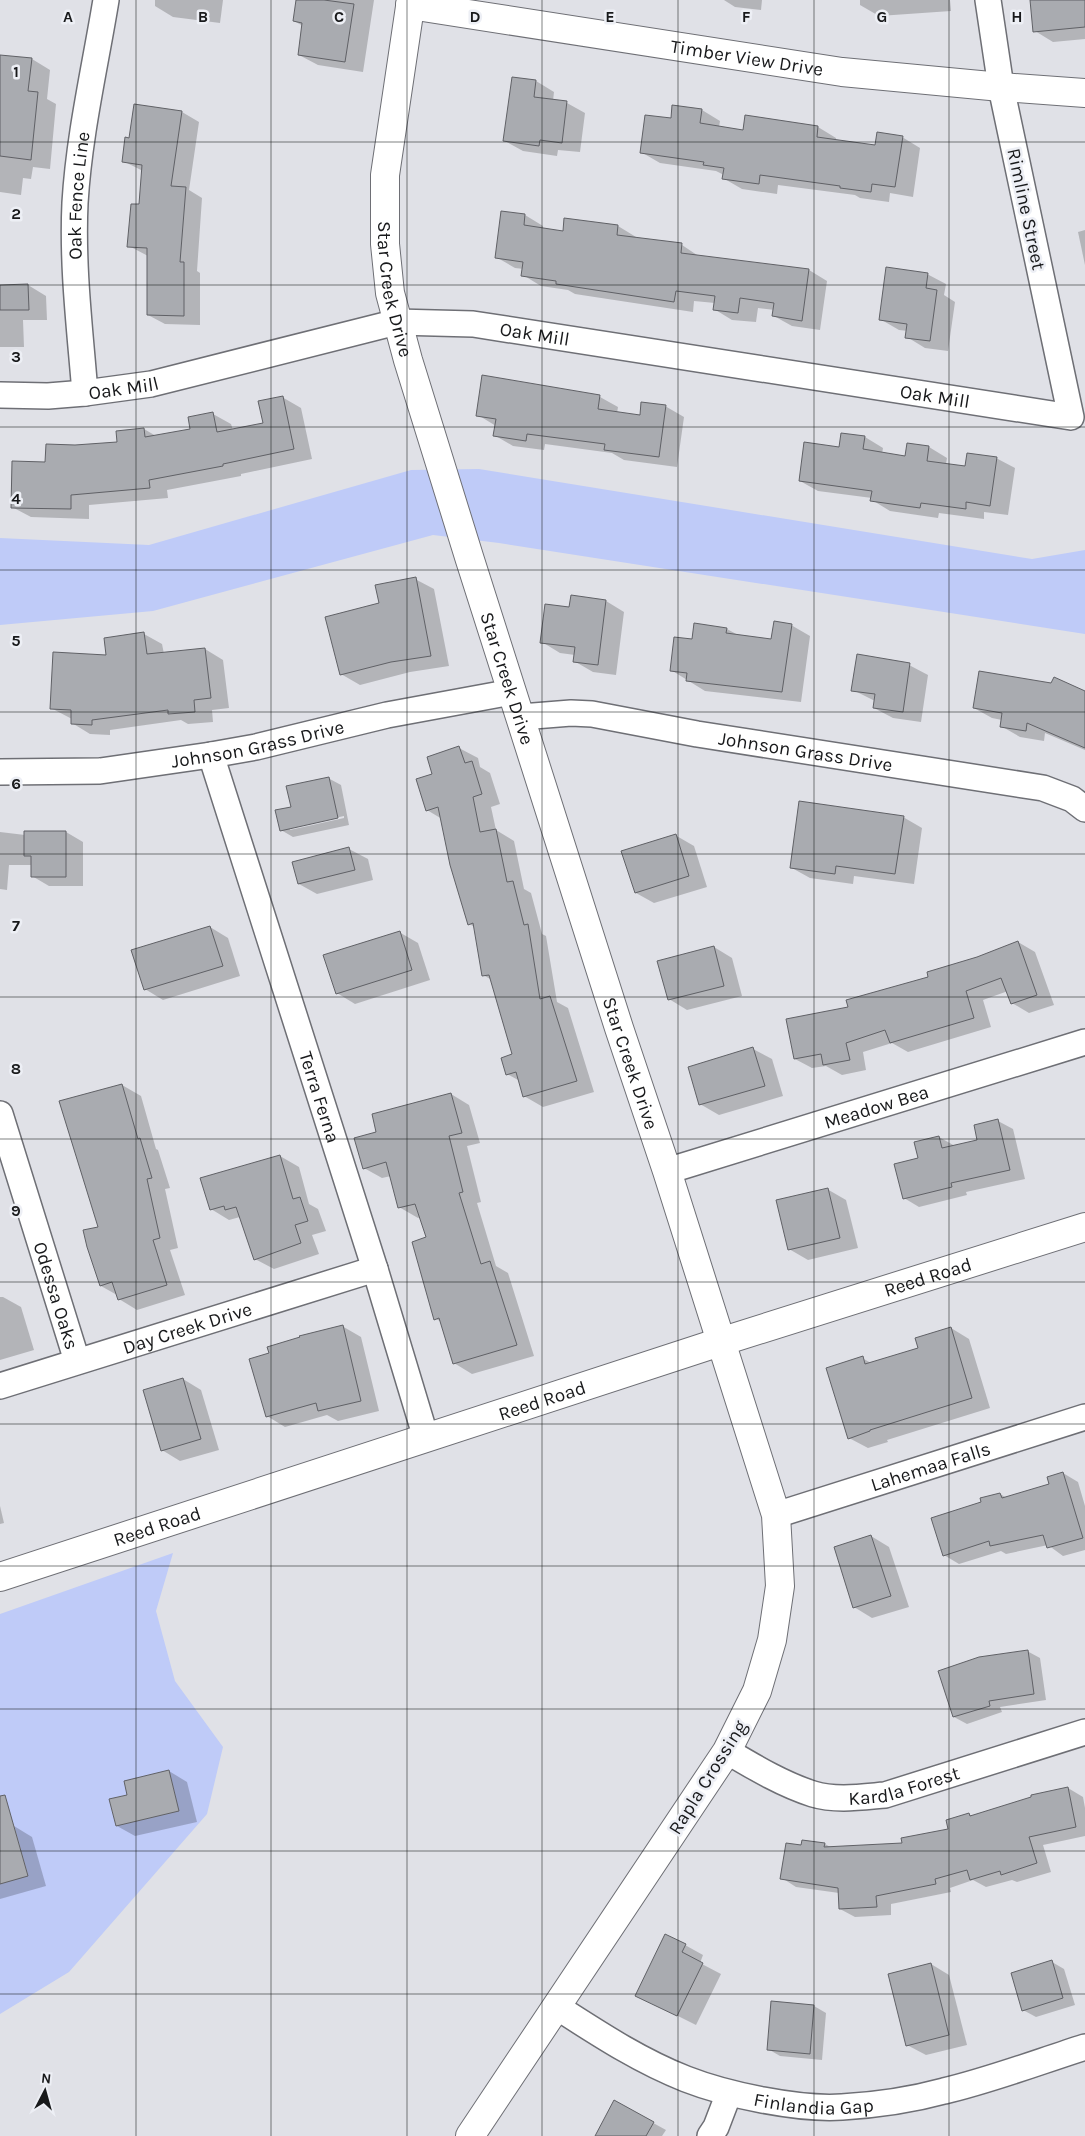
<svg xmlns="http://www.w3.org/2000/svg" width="1085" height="2136" viewBox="0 0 1085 2136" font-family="Karla,sans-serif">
	<rect width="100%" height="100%" fill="#e0e1e7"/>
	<g fill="#bfcbf8" fill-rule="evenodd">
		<path d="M479 469 1032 559 1085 550V634L499 543 433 535 153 611 0 625V538L149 545 411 470Z"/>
		<path d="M173 1553 156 1611 175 1681 223 1747 207 1814 69 1972 0 2014V1884L28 1875 14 1825 0 1829V1614ZM169 1770 179 1811 116 1826 109 1799 127 1795Z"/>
	</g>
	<g fill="#0003" fill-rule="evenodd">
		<path d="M155 0H223L220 23 173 17 155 6Z"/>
		<path d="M297 0H374L363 72 318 65 299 55 303 26 294 21Z"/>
		<path d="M724 0H762L761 10 735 7Z"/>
		<path d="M860 0H950L951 11 879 16 860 5Z"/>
		<path d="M1031 0H1085V39L1053 42 1035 31Z"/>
		<path d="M0 56 32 59 50 70 47 99 56 104 50 169 33 167 31 179 23 178 21 195 0 192Z"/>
		<path d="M536 81 554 92 553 101 567 103 585 113 580 152 558 150 557 156 523 151 505 141Z"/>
		<path d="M135 105 182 112 199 122 189 190 202 198 197 271 200 273V325L165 324 148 315V256L129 246 140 205 143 171 123 161 130 139Z"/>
		<path d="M702 110 720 121 719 127 744 131 818 127 836 138V141L877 147 902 137 920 148 913 197 890 193 889 202 860 198 855 195 778 185 777 194 742 189 723 178 724 175 716 171 660 163 641 152 672 120Z"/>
		<path d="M525 215 543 226V229L564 232 565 219 618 226 636 237V239L682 245 700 257 809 270 827 281 820 330 792 326 774 316 775 310 758 308 756 322 732 320 714 309 715 303 694 301 693 312 575 294 568 290 541 286 523 275 524 269 515 268 496 257Z"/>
		<path d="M1085 230V265L1078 232Z"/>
		<path d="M927 274 946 284 944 295 955 302 948 351 925 348 907 337 908 331 899 330 880 319Z"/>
		<path d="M28 285 46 296 47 320H23L24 347H0V286Z"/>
		<path d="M483 377 600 397 618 407 617 413 641 416 665 406 684 417 677 467 624 460 612 453 545 444 544 450 513 446 494 435 496 426 478 415Z"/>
		<path d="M282 397 301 408 312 459 241 474V476L167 490 168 498 89 505V519L31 517 12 507 47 463 75 447 118 443 144 429 156 436 191 430 213 414 231 424 233 430 264 424Z"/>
		<path d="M865 437 883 448 882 454 906 457 908 444 929 447 947 458 946 464 966 467 996 458 1015 468 1008 515 984 512V519L939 513 938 518 890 511 872 500V498L818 491 800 481 840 448Z"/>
		<path d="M415 579 434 589 449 666 410 672 360 685 341 674 380 604Z"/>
		<path d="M606 601 624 612 616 675 593 672 574 661 575 655 560 653 542 642 570 608Z"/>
		<path d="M791 625 810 636 801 702 705 691 671 670 693 641 727 629 738 635 772 640Z"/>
		<path d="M144 634 162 644 164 654 205 649 223 660 229 708 212 710 213 722 188 724 181 720 110 730V735L90 734 72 723V719L51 708 108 656Z"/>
		<path d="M909 665 928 675 921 722 893 718 874 708 875 701 853 690Z"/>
		<path d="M1085 692V750L1045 733 1044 741 1020 737 1001 726 1002 720 992 718 974 708Z"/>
		<path d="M459 748 478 758 480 767 490 773 500 804 491 807 496 830 514 841 524 889 531 893 542 934 546 936 557 1002 568 1008 594 1092 543 1107 524 1096 520 1081 507 1074 514 1055 492 980 483 975 475 927 469 924 442 819 427 810 434 775Z"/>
		<path d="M328 778 341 785 349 825 293 837 281 830 292 808ZM344 816V818L290 830V828Z"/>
		<path d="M903 817 922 828 914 884 854 876 853 884 810 878 792 868Z"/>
		<path d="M0 832 25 835V832H66L83 842V886H49L32 876V865H9L7 890 0 889Z"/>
		<path d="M675 835 694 846 707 887 654 903 636 893Z"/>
		<path d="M349 849 368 859 373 880 317 894 299 884Z"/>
		<path d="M210 927 228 938 240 976 163 1000 145 989Z"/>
		<path d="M399 932 418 943 430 980 355 1004 337 993Z"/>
		<path d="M1018 942 1035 952 1054 1005 1029 1013 1012 1003 1008 991 983 1000 991 1027 908 1052 892 1043 863 1052 866 1070 842 1075 826 1066 812 1068 795 1059 850 1008Z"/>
		<path d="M714 947 732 958 742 996 687 1010 669 999Z"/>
		<path d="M753 1049 772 1059 783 1096 719 1115 700 1104Z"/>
		<path d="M122 1085 141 1096 156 1149 158 1150 170 1188 165 1189 178 1248 170 1250 185 1295 137 1310 119 1299 117 1295 101 1286 99 1228Z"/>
		<path d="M451 1094 469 1105 480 1143 467 1146 481 1202 477 1203 496 1266 508 1273 534 1356 472 1374 454 1363 442 1322 436 1319 427 1238 421 1217 418 1218 399 1207 391 1176 382 1178 364 1168 378 1133Z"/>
		<path d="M998 1121 1013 1129 1025 1179 966 1192 967 1195 919 1207 904 1198 920 1159 939 1137 955 1146 979 1141Z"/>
		<path d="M280 1156 299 1167 309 1204 318 1209 326 1231 312 1235 319 1254 274 1269 255 1259 240 1217 229 1220 211 1209Z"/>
		<path d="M827 1189 846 1200 858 1248 808 1260 789 1249Z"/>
		<path d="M0 1297H3L21 1307 34 1350 0 1360Z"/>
		<path d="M342 1326 361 1337 379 1411 338 1421 327 1415 285 1427 267 1416 271 1354Z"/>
		<path d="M951 1328 969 1339 990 1408 887 1440 888 1442 868 1448 849 1438 862 1358 871 1363 919 1349Z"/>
		<path d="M183 1379 201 1390 219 1450 180 1461 162 1450Z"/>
		<path d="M1063 1473 1078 1482 1085 1506V1550L1063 1556 1048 1545 1006 1554 1001 1551 959 1564 944 1555 1000 1494 1007 1498 1051 1485Z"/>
		<path d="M0 1506 4 1523 0 1524Z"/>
		<path d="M871 1536 889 1547 909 1607 872 1618 854 1607Z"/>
		<path d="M1027 1651 1040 1658 1046 1700 1000 1707 1002 1712 967 1724 954 1717Z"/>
		<path d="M169 1771 187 1782 197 1822 135 1836 117 1826 128 1796Z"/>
		<path d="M1068 1788 1083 1797 1085 1808V1836L1043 1845 1051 1872 1017 1882 1012 1880 986 1887 973 1880 950 1888 951 1892 891 1904V1915L855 1917 840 1909 839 1893 796 1887 782 1878 802 1847 825 1844 832 1848 904 1844 950 1830 969 1814 973 1817Z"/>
		<path d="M14 1826 32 1837 46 1886 0 1899V1830Z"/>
		<path d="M685 1945 703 1955 700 1963 721 1974 696 2025 636 1995Z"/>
		<path d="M1052 1962 1064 1969 1075 2005 1036 2017 1023 2010Z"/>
		<path d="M931 1964 949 1975 967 2045 926 2055 907 2045Z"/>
		<path d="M814 2006 826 2013 822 2060 780 2056 768 2049Z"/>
		<path d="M615 2102 666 2130 662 2136H596Z"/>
	</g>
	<g fill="#a9abb0" stroke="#606166">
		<path d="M296 0H324L354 4 345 62 298 55 302 23 293 21Z"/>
		<path d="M1030 0H1085V27L1033 32Z"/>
		<path d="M0 55 32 58 28 91 38 92 31 160 0 156Z"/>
		<path d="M512 77 536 80 534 97 567 101 562 143 540 140 539 146 503 141Z"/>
		<path d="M134 104 182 111 171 186 186 187 180 262H184V316L147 315V248L127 247 131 204H139L142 165 122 162 125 137 129 138Z"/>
		<path d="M672 105 702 109 700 123 743 130 745 115 818 126 817 137 875 145 877 132 903 136 895 187 872 184 871 192 840 188V186L760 175 759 184 722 179 724 168 703 165 704 162 640 153 645 115 671 118Z"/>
		<path d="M501 211 525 214 524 225 563 231 564 218 618 225 617 235 682 243 681 253 809 269 802 321 772 316 774 303 740 298 738 313 713 310 715 296 676 291 674 302 556 284V281L521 276 523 262 495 258Z"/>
		<path d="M886 267 928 273 926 288 937 290 930 341 905 338 907 324 879 320Z"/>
		<path d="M28 284 29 310H0V285Z"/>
		<path d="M482 375 600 395 598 409 640 415 641 402 666 405 659 457 604 450 605 444 527 434 526 441 493 436 496 419 476 416Z"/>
		<path d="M283 396 294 449 223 464V466L149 480 150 488 71 495V509L11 508 12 461 45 462 46 444 75 445 117 442 116 431 144 428 145 437 190 429 188 417 213 412 217 432 263 423 258 401Z"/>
		<path d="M841 433 865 436 863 449 905 456 907 443 929 446 927 461 965 466 967 453 997 457 990 506 966 502V509L921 503 920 508 870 501 872 491 799 481 804 442 839 447Z"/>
		<path d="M416 577 431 656 391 662 340 675 325 617 379 603 375 585Z"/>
		<path d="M571 595 606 600 598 665 573 662 575 647 540 643 545 604 569 607Z"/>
		<path d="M774 621 792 624 782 692 686 681 687 673 670 671 674 637 692 639 694 623 727 628 726 633 771 639Z"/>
		<path d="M144 632 147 654 205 648 211 698 194 700 195 712 168 714V710L92 720V725L71 724V710L50 709 53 652 106 655 104 638Z"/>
		<path d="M857 654 910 663 903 712 873 708 875 694 851 691Z"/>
		<path d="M979 671 1051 683 1054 677 1085 691V748L1027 723 1026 731 1000 727 1002 713 973 708Z"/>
		<path d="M459 746 465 763 472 761 482 794 473 797 480 832 496 829 507 882 513 881 524 925 528 924 540 999 550 996 577 1081 523 1097 516 1072 506 1075 501 1058 512 1054 489 975 482 976 473 923 468 925 450 865 438 807 426 811 416 779 432 774 427 757Z"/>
		<path d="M329 777 338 818 280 831 275 810 291 807 286 786Z"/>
		<path d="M799 801 904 816 895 874 836 866 835 874 790 868Z"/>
		<path d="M24 831H66V877H31V856H24Z"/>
		<path d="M676 834 689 876 635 893 621 851Z"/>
		<path d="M349 847 355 870 298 884 292 862Z"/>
		<path d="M210 926 223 966 144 990 131 950Z"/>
		<path d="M400 931 412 970 336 994 323 955Z"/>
		<path d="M1018 941 1037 995 1011 1004 1001 978 966 991 974 1018 890 1043 885 1030 846 1043 850 1060 823 1065 821 1054 794 1059 786 1019 848 1007 846 1000 928 977 927 972 977 957Z"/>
		<path d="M714 946 724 986 668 1000 657 961Z"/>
		<path d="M753 1047 765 1086 699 1105 688 1067Z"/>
		<path d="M122 1084 138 1139 140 1138 152 1178 147 1179 160 1238 153 1240 167 1285 118 1300 112 1282 100 1286 87 1247 83 1230 98 1227 59 1101Z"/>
		<path d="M451 1093 462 1133 449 1136 463 1192 459 1193 481 1264 490 1261 517 1345 453 1364 439 1318 434 1320 412 1242 426 1237 415 1204 398 1208 386 1162 363 1169 354 1138 376 1132 372 1114Z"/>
		<path d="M998 1119 1010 1170 951 1183 952 1187 903 1199 894 1164 918 1158 914 1142 939 1136 942 1148 977 1140 974 1125Z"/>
		<path d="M280 1155 293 1199 300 1197 308 1221 295 1225 301 1243 254 1260 236 1207 225 1210 224 1206 210 1210 200 1178Z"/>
		<path d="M828 1188 840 1238 788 1250 776 1200Z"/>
		<path d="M343 1325 361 1401 318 1411 316 1403 266 1417 249 1359 269 1353 267 1347 300 1337 299 1336Z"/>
		<path d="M951 1327 972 1398 870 1430V1431L848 1439 826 1368 863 1356 865 1364 918 1348 915 1338Z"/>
		<path d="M183 1378 201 1439 161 1451 143 1390Z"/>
		<path d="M1063 1472 1083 1538 1047 1548 1043 1535 990 1546 989 1541 943 1556 931 1518 981 1502 980 1498 1000 1493 1002 1498 1049 1484 1047 1477Z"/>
		<path d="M871 1535 891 1596 853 1608 834 1547Z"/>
		<path d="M1028 1650 1034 1694 989 1701 990 1706 953 1717 938 1671 979 1657Z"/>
		<path d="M169 1770 179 1811 116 1826 109 1799 127 1795 124 1781Z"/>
		<path d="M1068 1787 1076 1827 1029 1837 1037 1863 1001 1875 1000 1871 970 1880 967 1870 935 1879 936 1884 876 1896 877 1907 839 1909 838 1888 780 1879 786 1843 801 1845 802 1840 825 1843 824 1847 902 1843 901 1838 948 1829 946 1820 969 1813 970 1816 1031 1797V1795Z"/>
		<path d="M5 1795 28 1876 0 1884V1796Z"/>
		<path d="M665 1934 686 1944 682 1952 703 1963 677 2016 635 1996Z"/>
		<path d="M1052 1960 1063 1998 1022 2011 1011 1973Z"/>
		<path d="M931 1963 949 2035 906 2046 888 1974Z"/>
		<path d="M771 2001 814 2005 810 2054 767 2050Z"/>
		<path d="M614 2100 654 2122 646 2136H595Z"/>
	</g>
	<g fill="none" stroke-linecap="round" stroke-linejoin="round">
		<defs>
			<g id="minor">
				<path id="s1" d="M85 393C80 330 72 267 75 203 79 135 95 67 106 0"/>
				<path id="s2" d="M0 395 48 396 85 393 151 384 397 322 473 324 1071 417 1001 87 988 0"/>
				<path id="s3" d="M521 717 571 713 592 714 697 734 1043 788 1072 799 1085 809"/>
				<path id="s4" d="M211 755 375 1269 426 1438"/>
				<path id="s5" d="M0 772 100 771 211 755 256 747 387 715 512 692"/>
				<path id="s6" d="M0 1114 77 1361"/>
				<path id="s7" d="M667 1171 1085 1042"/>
				<path id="s8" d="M0 1386 375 1269"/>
				<path id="s9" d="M776 1515 1085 1417"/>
				<path id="s10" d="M727 1751C754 1767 782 1784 813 1794 836 1801 862 1797 885 1795L1085 1732"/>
				<path id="s11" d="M557 2007C599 2034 640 2061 686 2079 727 2095 799 2110 842 2107 876 2105 911 2100 944 2091 991 2080 1038 2062 1085 2047"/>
				<path d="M710 2136 716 2127 729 2093"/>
			</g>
			<g id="tertiary">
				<path id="s12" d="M411 0 385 175V244L390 293 408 360 470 560 619 1028 667 1171 776 1515 780 1586 772 1640 757 1691 727 1751 470 2136"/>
				<path id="s13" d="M410 5 842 72 1001 87 1085 93"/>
				<path id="s14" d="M0 1577 720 1342 1085 1227"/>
			</g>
		</defs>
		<use href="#minor" stroke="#6e6f75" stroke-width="28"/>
		<use href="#tertiary" stroke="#6e6f75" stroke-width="30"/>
		<use href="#minor" stroke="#fff" stroke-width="25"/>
		<use href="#tertiary" stroke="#fff" stroke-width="28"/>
	</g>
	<path fill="none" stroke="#18191b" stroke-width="1" stroke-opacity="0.55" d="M136 0V2136M271 0V2136M407 0V2136M542 0V2136M678 0V2136M814 0V2136M949 0V2136M0 142H1085M0 285H1085M0 427H1085M0 570H1085M0 712H1085M0 854H1085M0 997H1085M0 1139H1085M0 1282H1085M0 1424H1085M0 1566H1085M0 1709H1085M0 1851H1085M0 1994H1085"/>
	<g text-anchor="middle" stroke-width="5" stroke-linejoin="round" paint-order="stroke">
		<g font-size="19" fill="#18191b" stroke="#edeff5">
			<text dy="7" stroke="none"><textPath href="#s13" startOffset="341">Timber View Drive</textPath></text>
			<text dy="7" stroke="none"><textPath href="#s1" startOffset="198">Oak Fence Line</textPath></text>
			<text transform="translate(1027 209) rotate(78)" y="7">Rimline Street</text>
			<text dy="7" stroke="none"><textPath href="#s12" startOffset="292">Star Creek Drive</textPath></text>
			<text dy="7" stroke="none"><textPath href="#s2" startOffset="544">Oak Mill</textPath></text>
			<text dy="7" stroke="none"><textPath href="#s2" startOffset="124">Oak Mill</textPath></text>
			<text dy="7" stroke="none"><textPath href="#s2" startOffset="949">Oak Mill</textPath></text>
			<text dy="7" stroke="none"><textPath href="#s12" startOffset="698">Star Creek Drive</textPath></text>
			<text dy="7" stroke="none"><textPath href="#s5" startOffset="260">Johnson Grass Drive</textPath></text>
			<text dy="7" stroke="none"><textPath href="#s3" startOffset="288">Johnson Grass Drive</textPath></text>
			<text dy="7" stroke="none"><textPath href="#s12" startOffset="1102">Star Creek Drive</textPath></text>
			<text dy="7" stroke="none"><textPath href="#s4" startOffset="359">Terra Ferna</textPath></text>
			<text dy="7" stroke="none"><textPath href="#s7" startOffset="219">Meadow Bea</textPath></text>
			<text dy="7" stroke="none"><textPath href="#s14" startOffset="975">Reed Road</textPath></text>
			<text dy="7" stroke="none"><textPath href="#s6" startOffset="190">Odessa Oaks</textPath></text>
			<text dy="7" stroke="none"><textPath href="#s8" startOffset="196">Day Creek Drive</textPath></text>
			<text dy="7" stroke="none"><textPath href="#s14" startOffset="570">Reed Road</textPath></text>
			<text dy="7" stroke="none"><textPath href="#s9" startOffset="162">Lahemaa Falls</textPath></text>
			<text dy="7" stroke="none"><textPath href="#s14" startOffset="165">Reed Road</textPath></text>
			<text transform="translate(707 1777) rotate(-58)" y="7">Rapla Crossing</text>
			<text dy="7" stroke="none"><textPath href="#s10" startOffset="189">Kardla Forest</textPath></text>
			<text dy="7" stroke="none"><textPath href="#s11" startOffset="279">Finlandia Gap</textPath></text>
		</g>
	</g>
	<g font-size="16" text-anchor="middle" font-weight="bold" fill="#18191b" stroke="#edeff5" stroke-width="5" stroke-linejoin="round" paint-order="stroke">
		<text x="68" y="22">A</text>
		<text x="203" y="22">B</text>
		<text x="339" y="22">C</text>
		<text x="475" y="22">D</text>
		<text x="610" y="22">E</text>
		<text x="746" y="22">F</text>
		<text x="882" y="22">G</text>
		<text x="1017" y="22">H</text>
		<text x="16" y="77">1</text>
		<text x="16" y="219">2</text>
		<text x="16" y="362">3</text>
		<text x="16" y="504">4</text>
		<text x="16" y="646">5</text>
		<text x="16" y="789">6</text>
		<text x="16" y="931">7</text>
		<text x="16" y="1074">8</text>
		<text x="16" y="1216">9</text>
	</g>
	<g transform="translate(45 2091) rotate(6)" stroke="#edeff5" stroke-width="4" paint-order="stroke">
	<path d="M0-4L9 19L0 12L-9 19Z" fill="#18191b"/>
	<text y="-8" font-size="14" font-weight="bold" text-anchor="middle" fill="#18191b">N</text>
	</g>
</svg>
